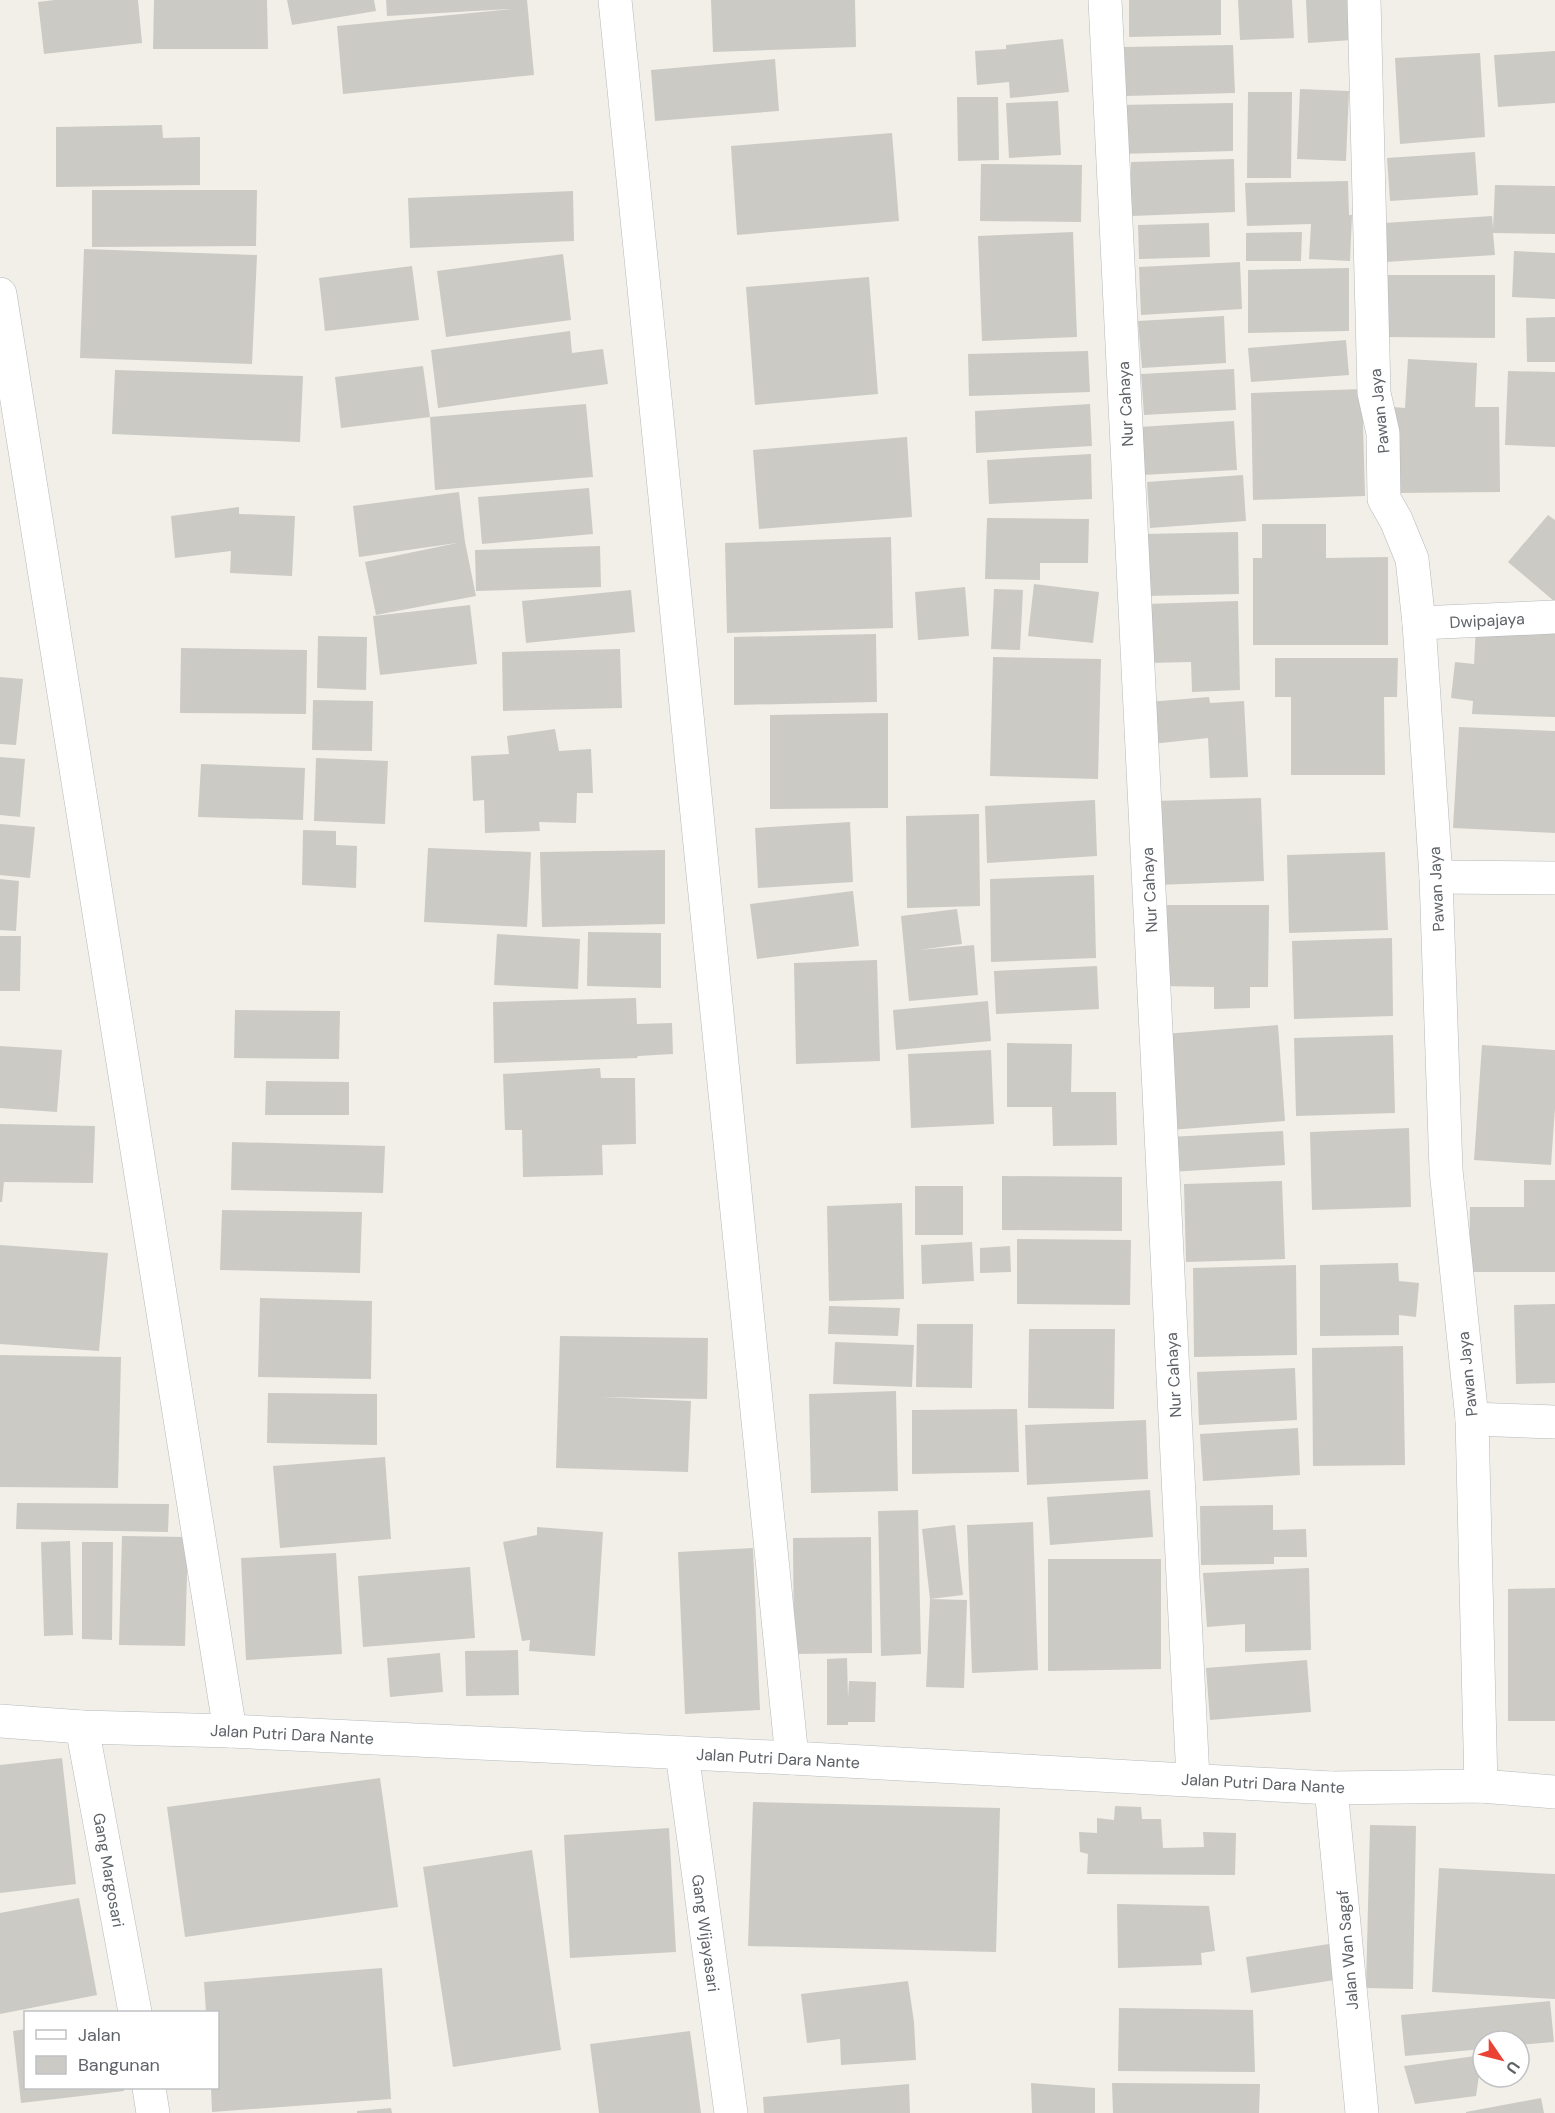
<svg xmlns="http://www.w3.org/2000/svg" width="1555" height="2113" viewBox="0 0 1555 2113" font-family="'DM Sans',sans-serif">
	<rect width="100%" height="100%" fill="#f1efe8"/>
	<g fill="#cccac5">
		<path d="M55 0H138L142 43 44 54 38 2Z"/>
		<path d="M154 0H267L268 49H153Z"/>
		<path d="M287 0H374L376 11 292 25Z"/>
		<path d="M386 0H527L534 75 343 94 337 26 512 9 387 16Z"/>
		<path d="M711 0H855L856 47 713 52Z"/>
		<path d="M1129 0H1221V35L1129 37Z"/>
		<path d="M1238 0H1292L1294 38 1240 40Z"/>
		<path d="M1306 0H1350L1352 40 1308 43Z"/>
		<path d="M1063 39 1069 92 1010 98 1009 82 977 85 975 51 1006 49V45Z"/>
		<path d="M1233 45 1235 93 1126 96 1124 47Z"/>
		<path d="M1555 51V103L1498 107 1494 55Z"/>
		<path d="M1480 53 1485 137 1400 144 1395 58Z"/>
		<path d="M775 59 779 111 655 121 651 70Z"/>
		<path d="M1300 89 1349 91 1346 161 1297 159Z"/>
		<path d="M1248 92H1292L1291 178H1247Z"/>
		<path d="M957 97H998L999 160 958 161Z"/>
		<path d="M1058 101 1061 155 1009 158 1006 103Z"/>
		<path d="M1233 103V151L1118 154 1117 105Z"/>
		<path d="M162 125 163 138 200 137V185L56 187V127Z"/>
		<path d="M892 133 899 221 737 235 731 146Z"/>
		<path d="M1475 152 1478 195 1390 201 1387 158Z"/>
		<path d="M1234 159 1235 212 1131 216V162Z"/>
		<path d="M981 164 1082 165 1081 222 980 221Z"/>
		<path d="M1348 181 1349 215H1352L1350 261 1309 259 1311 224 1247 226 1245 183Z"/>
		<path d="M1495 185 1555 186V234L1493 233 1495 255 1386 262 1384 223 1492 216 1493 229Z"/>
		<path d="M92 190H257L256 246 92 247Z"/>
		<path d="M573 191 574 241 410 248 408 198Z"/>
		<path d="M1209 223 1210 257 1139 259 1138 225Z"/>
		<path d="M1073 232 1077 337 982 341 978 236Z"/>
		<path d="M1302 232 1301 261H1246V233Z"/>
		<path d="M84 249 257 255 252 364 80 358Z"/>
		<path d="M1514 251 1555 253V299L1512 297Z"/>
		<path d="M563 254 571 320 446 337 437 271Z"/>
		<path d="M1240 262 1242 309 1141 315 1139 267Z"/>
		<path d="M412 266 419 320 325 331 319 278Z"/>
		<path d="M1349 268V331L1248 333V270Z"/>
		<path d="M1384 275H1495V338L1384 337Z"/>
		<path d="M869 277 878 394 755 405 746 287Z"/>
		<path d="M1224 316 1226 363 1142 368 1138 321Z"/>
		<path d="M1555 317V362H1527L1526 318Z"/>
		<path d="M570 331 572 353 603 349 608 384 438 408 431 350Z"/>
		<path d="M1346 340 1349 375 1251 382 1248 348Z"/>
		<path d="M1088 351 1090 392 969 396 968 354Z"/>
		<path d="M1408 359 1477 363 1475 407H1499L1500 492 1396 493 1393 407 1405 408Z"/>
		<path d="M423 366 430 417 341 428 335 377Z"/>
		<path d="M1234 369 1236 410 1144 415 1141 374Z"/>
		<path d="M115 370 303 376 300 442 112 434Z"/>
		<path d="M1508 371 1555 372V447L1505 445Z"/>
		<path d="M1362 389 1365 496 1253 500 1251 393Z"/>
		<path d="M586 404 593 477 435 490 430 417Z"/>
		<path d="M1090 404 1092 446 976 453 975 411Z"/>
		<path d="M1234 421 1237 470 1142 475 1139 427Z"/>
		<path d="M907 437 912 517 759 529 753 450Z"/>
		<path d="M1091 454 1092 499 989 504 987 460Z"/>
		<path d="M1243 475 1246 521 1150 528 1147 482Z"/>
		<path d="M589 488 593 534 482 544 478 497Z"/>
		<path d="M459 492 465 542 476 596 376 615 365 562 457 543 359 557 353 506Z"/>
		<path d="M239 507V514L295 516 292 576 230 573 231 551 175 558 171 516Z"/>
		<path d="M1548 515 1555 520V602L1508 562Z"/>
		<path d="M987 518 1089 519 1088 563H1040V580L985 579Z"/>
		<path d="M1262 524H1326V558L1388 557V645H1253V558H1262Z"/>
		<path d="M1238 532 1239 594 1146 596 1145 534Z"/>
		<path d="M891 537 893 628 727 633 725 543Z"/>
		<path d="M600 546 601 587 476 591 475 550Z"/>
		<path d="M1034 584 1099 592 1093 643 1028 636Z"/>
		<path d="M965 587 969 636 918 640 915 592Z"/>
		<path d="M994 589 1023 590 1020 650 991 649Z"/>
		<path d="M631 590 635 632 526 643 522 601Z"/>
		<path d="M1238 601 1240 690 1192 692 1191 662 1148 663 1146 604Z"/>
		<path d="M470 605 477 664 380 675 373 616Z"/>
		<path d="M1476 627 1555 631V717L1472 714 1473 701 1451 698 1455 662 1474 664Z"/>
		<path d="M876 634 877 702 734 705V637Z"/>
		<path d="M318 636 367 637 366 690 317 688Z"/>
		<path d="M181 648 307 650 306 714 180 713Z"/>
		<path d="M620 649 622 708 503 711 502 652Z"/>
		<path d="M993 657 1101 659 1098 779 990 776Z"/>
		<path d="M1275 658H1398L1397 697H1384L1385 775H1291V697H1275Z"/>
		<path d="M0 677 23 679 16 745 0 744Z"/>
		<path d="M1209 697 1210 703 1244 701 1248 777 1210 778 1208 738 1152 744 1148 702Z"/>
		<path d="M313 700 373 701 372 751 312 750Z"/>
		<path d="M888 713V808L770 809V715Z"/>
		<path d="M1459 727 1555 731V833L1453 828Z"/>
		<path d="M555 729 559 751 591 749 593 793H577L576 823 539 822 540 831 485 833 484 800 473 801 471 756 509 754 507 736Z"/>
		<path d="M0 757 25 759 20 817 0 815Z"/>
		<path d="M316 758 388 761 385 824 314 821Z"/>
		<path d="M201 764 305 768 303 820 198 817Z"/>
		<path d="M1261 798 1264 881 1157 885 1154 801Z"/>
		<path d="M1095 800 1097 856 987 863 985 806Z"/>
		<path d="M979 814 980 906 907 908 906 816Z"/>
		<path d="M850 822 853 882 758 888 755 828Z"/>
		<path d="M0 824 35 827 30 878 0 875Z"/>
		<path d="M303 830 336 831V845L357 846 356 888 302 885Z"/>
		<path d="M428 848 531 852 527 927 424 922Z"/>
		<path d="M665 850V924L542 927 540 852Z"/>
		<path d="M1385 852 1388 930 1289 933 1287 855Z"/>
		<path d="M1094 875 1096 958 991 962 990 879Z"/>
		<path d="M0 879 19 881 16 931 0 930Z"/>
		<path d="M853 891 859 946 757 959 750 904Z"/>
		<path d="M1164 905H1269L1268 987H1250V1008L1214 1009V987L1163 986Z"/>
		<path d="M957 909 962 944 919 950 974 945 978 995 909 1001 901 916Z"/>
		<path d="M588 932 661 933V988L587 986Z"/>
		<path d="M497 934 580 939 578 989 494 985Z"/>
		<path d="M0 936H21L20 991H0Z"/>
		<path d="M1392 938 1393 1016 1294 1019 1292 941Z"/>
		<path d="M877 960 880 1061 796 1064 794 963Z"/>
		<path d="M1097 966 1099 1009 996 1014 994 971Z"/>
		<path d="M636 998 637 1024 672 1023 673 1054 638 1056 637 1058 494 1063 493 1002Z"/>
		<path d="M988 1001 991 1041 896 1050 893 1010Z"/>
		<path d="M235 1010 340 1011 339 1059 234 1058Z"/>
		<path d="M1278 1025 1285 1121 1170 1130 1164 1034Z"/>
		<path d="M1393 1035 1395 1113 1296 1116 1294 1038Z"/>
		<path d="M1007 1043 1072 1044 1071 1092H1116L1117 1145 1053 1146 1052 1107H1007Z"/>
		<path d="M1482 1045 1555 1050V1108L1551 1165 1474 1160Z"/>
		<path d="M0 1046 62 1050 57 1112 0 1108Z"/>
		<path d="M991 1050 994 1124 911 1128 908 1054Z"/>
		<path d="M600 1068 601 1078H635L636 1144 602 1145 603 1175 523 1177 522 1130H505L503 1074Z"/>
		<path d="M266 1081 349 1082V1115H265Z"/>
		<path d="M0 1124 95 1126 93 1183 4 1182 2 1202H0Z"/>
		<path d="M1409 1128 1411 1207 1312 1210 1310 1132Z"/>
		<path d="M1283 1131 1285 1165 1170 1172 1169 1137Z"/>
		<path d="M232 1142 385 1146 383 1193 231 1190Z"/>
		<path d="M1002 1176 1122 1177V1231L1002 1230Z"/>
		<path d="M1524 1180H1555V1272H1469L1470 1207H1524Z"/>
		<path d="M1282 1181 1285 1259 1186 1262 1184 1184Z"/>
		<rect x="915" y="1186" width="48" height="49"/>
		<path d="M902 1203 904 1299 829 1301 827 1206Z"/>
		<path d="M222 1210 362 1212 360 1273 220 1270Z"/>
		<path d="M1017 1239 1131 1240 1130 1305 1017 1304Z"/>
		<path d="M972 1242 974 1281 922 1284 921 1245Z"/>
		<path d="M0 1245 108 1253 99 1351 0 1344Z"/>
		<path d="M1010 1246 1011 1272 980 1273V1248Z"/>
		<path d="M1398 1263 1399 1281 1419 1283 1416 1317 1399 1315V1335L1320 1336V1265Z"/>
		<path d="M1296 1265 1297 1355 1194 1357 1193 1268Z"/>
		<path d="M260 1298 372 1301 371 1379 258 1377Z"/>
		<path d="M1555 1304V1383L1516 1384 1514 1305Z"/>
		<path d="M829 1306 900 1308 898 1336 828 1334Z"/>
		<path d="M917 1324H973L972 1388 916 1387Z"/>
		<path d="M1029 1329H1115L1114 1409 1028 1408Z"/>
		<path d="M560 1336 708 1338 707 1399 601 1397 691 1401 688 1472 556 1468Z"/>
		<path d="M835 1342 914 1345 912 1387 833 1384Z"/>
		<path d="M1403 1346 1405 1465 1313 1466 1312 1348Z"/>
		<path d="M0 1355 121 1357 118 1488 0 1487Z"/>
		<path d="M1295 1368 1297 1420 1199 1425 1197 1372Z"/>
		<path d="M896 1391 898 1491 811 1493 809 1394Z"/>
		<path d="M268 1393 377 1394V1445L267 1443Z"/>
		<path d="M1017 1409 1019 1472 912 1474V1410Z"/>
		<path d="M1146 1420 1148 1479 1027 1485 1025 1425Z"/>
		<path d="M1298 1428 1300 1475 1203 1481 1200 1434Z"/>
		<path d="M385 1457 391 1539 280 1548 273 1466Z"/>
		<path d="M1150 1490 1153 1537 1050 1545 1047 1497Z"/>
		<path d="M17 1503 169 1504 168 1532 16 1529Z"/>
		<path d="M1273 1505V1530L1306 1529 1307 1557H1274V1564L1201 1565 1200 1506Z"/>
		<path d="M918 1510 921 1654 881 1656 878 1511Z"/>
		<path d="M1033 1522 1038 1670 972 1673 967 1525Z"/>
		<path d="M955 1525 963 1595 930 1599 922 1529Z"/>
		<path d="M537 1527 603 1532 595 1656 529 1651 530 1640 522 1641 503 1542 537 1535Z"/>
		<path d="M122 1536 188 1537 185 1646 119 1645Z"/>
		<path d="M871 1537 872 1653 794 1654 793 1538Z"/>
		<path d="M70 1541 73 1635 44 1636 41 1542Z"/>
		<path d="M82 1542H113L112 1640 82 1639Z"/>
		<path d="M753 1548 760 1710 685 1714 678 1552Z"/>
		<path d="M336 1553 342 1654 246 1660 241 1558Z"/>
		<path d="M1048 1559H1161V1669L1048 1671Z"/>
		<path d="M470 1567 475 1638 363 1647 358 1576Z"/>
		<path d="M1309 1568 1311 1650 1245 1652V1624L1207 1627 1203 1573Z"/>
		<path d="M1555 1588V1721H1508V1589Z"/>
		<path d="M930 1599 967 1600 964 1688 926 1687Z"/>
		<path d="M518 1650 519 1695 466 1696 465 1651Z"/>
		<path d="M440 1653 443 1692 390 1697 387 1658Z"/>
		<path d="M847 1658 848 1698 849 1681 876 1682 875 1722H848V1725H827V1659Z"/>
		<path d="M1307 1660 1311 1712 1210 1720 1206 1668Z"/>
		<path d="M62 1758 76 1884 0 1893V1765Z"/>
		<path d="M380 1778 398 1907 185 1937 167 1807Z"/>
		<path d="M753 1802 1000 1808 996 1952 748 1946Z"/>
		<path d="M1115 1806 1141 1807 1142 1819H1161L1163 1848 1204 1847 1203 1832 1236 1833 1235 1875 1087 1874 1088 1854 1080 1852 1079 1832 1097 1833V1818L1114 1820Z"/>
		<path d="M1370 1825 1416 1826 1413 1989 1366 1988Z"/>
		<path d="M669 1828 676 1952 570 1958 564 1835Z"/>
		<path d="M532 1850 561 2050 453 2067 423 1867Z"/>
		<path d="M1439 1868 1555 1874V1999L1432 1992Z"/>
		<path d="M79 1898 97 1995 0 2014V1913Z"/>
		<path d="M1117 1904 1209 1906 1215 1951 1201 1953 1202 1965 1118 1968Z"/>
		<path d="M1329 1944 1335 1980 1251 1993 1246 1957Z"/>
		<path d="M382 1968 391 2099 212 2112 211 2088H218V2012H206L204 1982Z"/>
		<path d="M908 1981 914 2022 916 2060 841 2065 840 2039 807 2043 801 1994Z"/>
		<path d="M1550 2001 1554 2042 1519 2045V2041H1483V2049L1405 2056 1401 2015Z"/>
		<path d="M1119 2008 1253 2010 1255 2072 1118 2071Z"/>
		<path d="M26 2029V2088H124V2091L21 2103 13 2031Z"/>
		<path d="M690 2031 701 2113H599L590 2044Z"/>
		<path d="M1482 2055 1476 2096 1415 2104 1404 2066Z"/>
		<path d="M1031 2083 1095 2088V2113H1032Z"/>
		<path d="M1112 2083 1260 2084 1259 2113H1113Z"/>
		<path d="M909 2084 910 2113H764L763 2097Z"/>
		<path d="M1541 2098 1544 2113H1466V2112Z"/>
		<path d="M391 2108 392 2113H357V2111Z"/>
	</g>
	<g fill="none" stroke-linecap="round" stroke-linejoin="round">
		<defs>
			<g id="street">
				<path d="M615 0 792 1758"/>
				<path d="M1105 0 1193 1779"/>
				<path d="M1364 0 1374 393 1383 433 1384 499 1396 520 1412 559 1419 623 1436 877 1446 1170 1472 1419 1481 1786"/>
				<path d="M0 294 230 1731"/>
				<path d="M1419 623 1555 617"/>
				<path d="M1436 877 1555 878"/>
				<path d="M1472 1419 1555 1422"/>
				<path d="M82 1727 135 2012"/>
				<path d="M682 1753 731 2113"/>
				<path d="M1331 1788 1362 2113"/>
				<path d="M149 2088 153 2113"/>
			</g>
			<path id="secondary" d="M0 1721 82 1727 230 1731 792 1758 1331 1788 1481 1786 1555 1792"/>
		</defs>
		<use href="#street" stroke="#b5b8bc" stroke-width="34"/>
		<use href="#secondary" stroke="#b6babf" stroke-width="34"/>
		<use href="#street" stroke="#fff" stroke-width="33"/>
		<use href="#secondary" stroke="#fff" stroke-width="33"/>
	</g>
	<g text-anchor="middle" stroke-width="4.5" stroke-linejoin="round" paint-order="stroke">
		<g font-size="16" fill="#5f6368" stroke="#fff">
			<text transform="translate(1125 404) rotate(-93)" y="6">Nur Cahaya</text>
			<text transform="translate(1379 411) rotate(-96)" y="6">Pawan Jaya</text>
			<text transform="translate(1487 620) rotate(-3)" y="6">Dwipajaya</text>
			<text transform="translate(1436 889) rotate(-93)" y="6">Pawan Jaya</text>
			<text transform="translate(1149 890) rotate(-93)" y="6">Nur Cahaya</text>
			<text transform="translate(1467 1374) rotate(-96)" y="6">Pawan Jaya</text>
			<text transform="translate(1173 1375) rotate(-93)" y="6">Nur Cahaya</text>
			<text transform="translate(292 1734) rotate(3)" y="6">Jalan Putri Dara Nante</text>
			<text transform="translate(778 1758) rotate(3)" y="6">Jalan Putri Dara Nante</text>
			<text transform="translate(1263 1783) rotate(3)" y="6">Jalan Putri Dara Nante</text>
			<text transform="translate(109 1870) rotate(80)" y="6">Gang Margosari</text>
			<text transform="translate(706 1933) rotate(82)" y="6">Gang Wijayasari</text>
			<text transform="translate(1347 1950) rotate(-95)" y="6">Jalan Wan Sagaf</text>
		</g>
	</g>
	<rect x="24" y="2011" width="195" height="78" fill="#ffffff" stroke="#bfc1c3" stroke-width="1.5"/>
	<rect x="36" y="2030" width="30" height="9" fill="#ffffff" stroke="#bfc1c3" stroke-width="1.5"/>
	<text x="78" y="2041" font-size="18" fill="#5f6368">Jalan</text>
	<rect x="36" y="2056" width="30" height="18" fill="#cccac5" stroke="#bfc1c3" stroke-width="1.5"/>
	<text x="78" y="2071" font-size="18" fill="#5f6368">Bangunan</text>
	<g transform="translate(1501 2059) rotate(125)"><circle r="28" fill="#ffffff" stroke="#bfc1c3" stroke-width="1.5"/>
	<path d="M0-4.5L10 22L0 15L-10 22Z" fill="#ea4335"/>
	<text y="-9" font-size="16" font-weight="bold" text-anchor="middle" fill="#5f6368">U</text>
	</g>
</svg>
